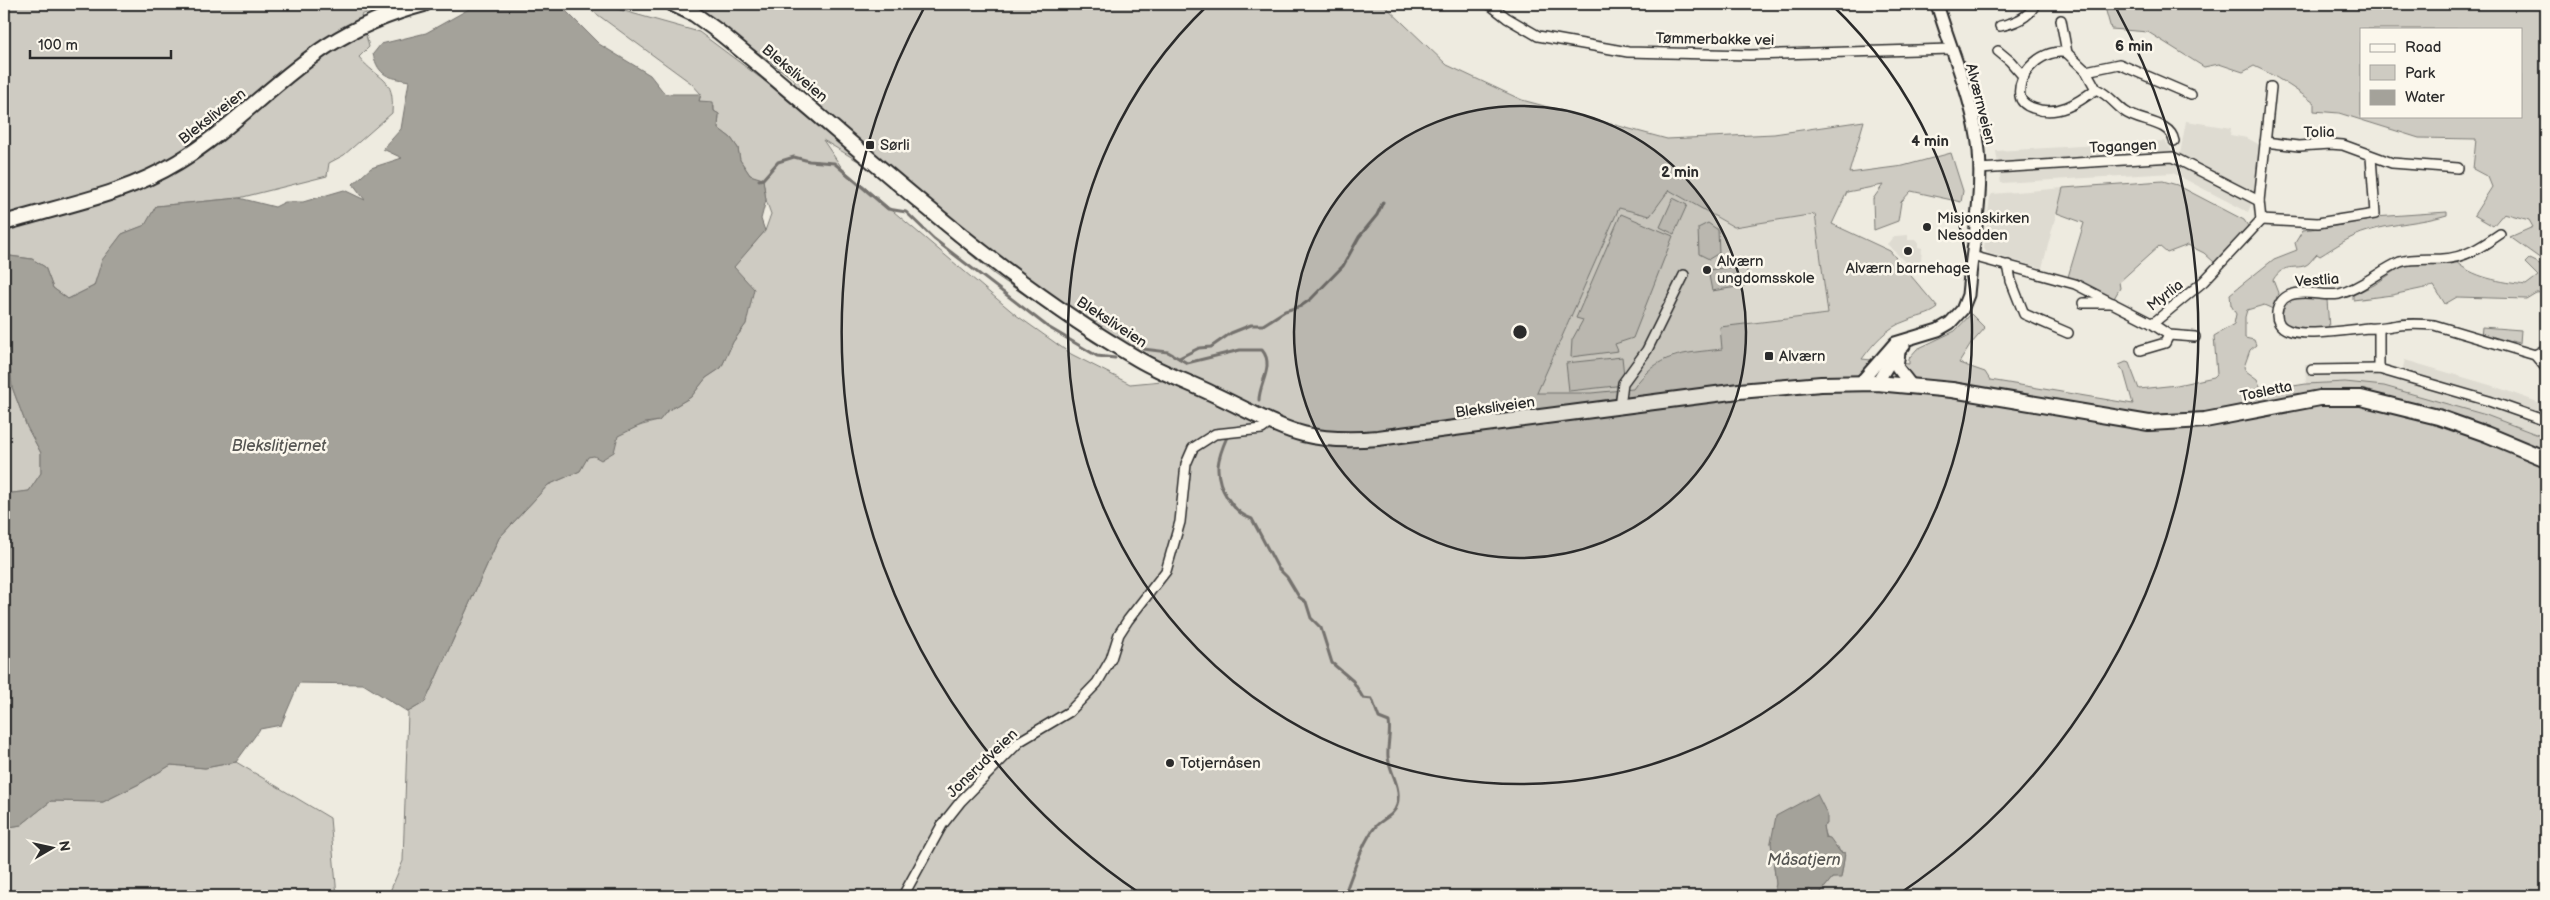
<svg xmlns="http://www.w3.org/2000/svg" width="2550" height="900" viewBox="0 0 2550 900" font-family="'Balsamiq Sans',sans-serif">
	<rect width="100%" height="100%" fill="#eeebe0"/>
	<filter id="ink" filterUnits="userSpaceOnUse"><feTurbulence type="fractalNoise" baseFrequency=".02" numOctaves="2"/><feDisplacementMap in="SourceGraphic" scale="10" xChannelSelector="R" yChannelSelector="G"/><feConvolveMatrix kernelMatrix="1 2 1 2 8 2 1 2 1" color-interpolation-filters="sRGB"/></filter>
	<g filter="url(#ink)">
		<g fill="#dedbd1">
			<path d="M2186 121 2231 128 2230 135 2247 138 2262 146 2257 191 2248 212 2173 173 2001 183 1996 151 2165 141 2171 149 2180 154Z"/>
			<path d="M2063 188 2042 268 1987 253 1984 248 1990 197 1992 194Z"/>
			<path d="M1669 190 1734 227 1815 214 1829 314 1721 327 1722 349 1672 355 1642 375 1633 389 1591 393H1537L1619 208Z"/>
			<path d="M1908 235V240H1915L1918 243V247L1922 248 1921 260 1914 271 1887 244 1895 236Z"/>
			<path d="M2405 360 2493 386 2546 405V438L2486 415 2345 382 2306 384 2305 365 2346 364 2402 371Z"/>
		</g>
		<g fill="#cecbc2" stroke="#7c7b76" fill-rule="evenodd">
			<path d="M4 4H390L361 15 369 47 359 57C379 82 395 75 392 113L344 155 329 163 327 176 239 198 156 206 146 225 122 234 103 260 94 286 68 299 53 288 45 267 32 259 10 256 4 252Z"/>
			<path d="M583 4H599L699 32 782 94 796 81 693 4H1383L1447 65 1522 100 1667 139 1774 134 1864 121 1849 173 1903 166 1951 153 1963 191 1961 202 1911 191 1901 202 1898 221 1874 230 1873 199 1883 185 1847 192 1832 224 1890 251 1938 308C1928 316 1918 316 1906 321 1887 327 1873 344 1862 359L1909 364V358L1917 349 1955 331 1971 314 1985 328 1971 344 1959 363 1985 372 1990 380 2133 404 2124 372 2119 365 2126 362 2129 363 2139 389 2177 385 2214 377 2217 374 2214 336 2234 324 2236 314 2231 305 2230 294 2274 259 2297 250 2295 243 2303 230 2343 225 2375 217 2447 212V215C2421 223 2394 223 2368 231 2350 236 2335 247 2320 256L2317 254C2314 257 2311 261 2309 263 2299 272 2285 260 2273 280L2278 293 2273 309 2264 305 2247 310 2245 317V338L2254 340 2256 345 2250 350 2244 367 2246 371 2257 379 2262 391 2306 384 2345 382 2384 386 2486 415 2546 438V896H1818L1832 878 1841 877 1845 853 1840 852 1838 847C1828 845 1824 835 1823 826L1771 842 1776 884 1773 896H388L403 861 408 712 425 702 499 538 548 485 580 471 587 457C600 455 607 443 617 436 629 428 645 424 659 421L667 411 691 397 706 378 721 368 733 342 746 324 733 267 765 231 771 214 766 200 763 180 750 175 740 160 738 148 731 138 718 128 719 114 714 111V106L699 101 701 94 691 83ZM823 140 863 164 994 274 1093 342 1162 381 1130 384 1071 354 1016 315 842 168ZM1669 190 1734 227 1815 214 1828 314 1720 327 1722 349C1682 354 1658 352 1633 389L1591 393H1537L1619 208 1650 216Z"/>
			<path d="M2104 4H2546V260L2541 259 2510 237 2533 227 2529 220 2504 213 2493 226 2474 215 2492 187 2488 177 2473 169 2476 139 2419 138 2339 113 2314 111V103C2294 88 2276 76 2254 66L2243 72 2219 64 2204 67 2148 32 2111 29ZM2361 29H2521V116H2361Z"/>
			<path d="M2163 181 2177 185 2244 220 2248 226 2215 263 2204 253 2188 245 2167 253 2159 246 2119 282 2120 288 2113 300 2068 277 2084 223 2057 213 2063 188Z"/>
			<path d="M1673 198 1687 205 1674 234 1660 227Z"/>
			<path d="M1621 214 1673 236 1633 338 1615 344 1618 351 1571 357 1572 340 1583 320 1576 318Z"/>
			<path d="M1708 223 1718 230 1719 253 1709 259 1699 254 1698 228Z"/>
			<path d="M2529 259 2546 267V292L2536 293 2526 299 2457 297 2445 304 2434 286 2392 295 2353 300V295L2374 285 2404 265 2454 260C2472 278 2502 282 2526 285L2538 276 2525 263Z"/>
			<path d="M1746 265 1749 285 1712 291 1708 270Z"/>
			<path d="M2308 296 2327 300 2329 328 2288 327 2280 319V307L2287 298Z"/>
			<path d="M2482 327 2521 330 2520 343 2511 341 2509 345 2481 337Z"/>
			<path d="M4 336 8 340 12 387 27 427 41 453V473L29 491 4 494Z"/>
			<path d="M1622 357 1625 385 1569 391 1566 363Z"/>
			<path d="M236 762 330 818 337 896H4V828L21 825 51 801 103 802 139 784 171 765 205 768Z"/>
		</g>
		<g fill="#a4a29a" stroke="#74726e">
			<path d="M478 4H555L564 9 599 44 650 75 665 94H701L699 101 713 102 714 111 719 114 718 128 731 138 738 148 740 160 750 175 763 179 766 200 761 219 765 231 734 267 754 289 746 324 733 342 721 368 706 378 691 397 667 411 659 421 645 423 618 436 614 452 601 460 594 456 588 457 580 471 548 485 499 538 425 702 408 712 363 684 299 683 281 725 260 729 236 762 205 768 171 765 139 784 103 802 51 801 21 825 4 828V494L29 491 41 473V453L27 427 12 387 8 341 4 336V252L10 256 32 259 45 267 53 288 68 299 94 286 102 260 122 234 145 225 156 206 239 198 275 207 285 202H303L344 190 365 200 353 184 371 168 402 158 383 149 401 129 409 81C388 77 379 77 373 54L381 44 426 33Z"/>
			<path d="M1817 794 1827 814V824L1823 826 1825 837 1830 838 1840 852 1845 853 1841 878H1832L1818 896H1815L1810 889 1802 891 1804 896H1773L1776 884 1771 842 1776 816Z"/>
		</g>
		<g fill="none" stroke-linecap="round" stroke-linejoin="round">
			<g stroke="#74726e" stroke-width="3">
				<path d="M759 180 763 179 778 162 794 157 809 161 834 163 888 209 906 212 934 239 1048 327 1097 356 1115 358"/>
				<path d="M1143 349 1168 352 1187 363 1240 350H1262C1275 365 1259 384 1259 400"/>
				<path d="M1179 358 1199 348 1211 347 1231 333 1251 325H1263L1285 311 1301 306 1311 299 1343 266 1359 237 1377 215 1383 202"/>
				<path d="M1227 437C1223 446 1219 456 1218 466 1217 487 1233 513 1252 519L1278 568 1287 577 1299 597 1306 602 1311 618 1321 628 1332 663 1353 681 1363 698 1372 699 1379 718 1389 722C1391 734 1387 745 1388 757 1390 774 1402 786 1397 805 1394 816 1382 819 1376 826 1362 842 1352 876 1344 896"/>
			</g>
			<defs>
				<g id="street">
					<path d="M1489 4 1507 18 1538 36 1628 52 1750 55 1951 49"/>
					<path d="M2061 20 2067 53"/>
					<path d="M2000 26C2014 23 2029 18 2035 4"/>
					<path d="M1998 51 2010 61 2024 77"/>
					<path d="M2086 71 2119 64 2191 95"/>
					<path d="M2096 89C2078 103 2057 117 2033 108 2027 106 2021 102 2020 96 2016 72 2045 47 2067 53L2086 71 2096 89C2108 94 2114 103 2124 111 2139 123 2170 120 2174 141"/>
					<path d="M2265 142 2299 146 2330 144 2343 145 2392 163 2458 168"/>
					<path d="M1979 169 2173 157 2259 201"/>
					<path d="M2261 220 2318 223 2375 214 2371 157"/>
					<path d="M2261 220 2259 201 2271 87"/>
					<path d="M2500 234C2481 247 2465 258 2442 259 2429 260 2412 258 2400 262 2379 271 2362 288 2339 294 2323 297 2305 289 2290 295 2275 301 2271 324 2288 330 2304 337 2348 330 2368 328 2377 329 2383 327 2392 326 2406 323 2420 324 2434 325L2535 355 2546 368"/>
					<path d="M1972 256 2075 284 2151 323 2157 320 2204 281 2261 220"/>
					<path d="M2008 265 2011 281 2024 314 2068 333"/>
					<path d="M2083 303H2113"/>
					<path d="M2151 323 2169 335 2195 337"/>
					<path d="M2379 330V369"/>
					<path d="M2141 350 2165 343 2169 335"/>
					<path d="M2535 355 2546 349"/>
					<path d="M2312 370 2379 369 2489 401 2546 421"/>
					<path d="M1620 406 1623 383 1647 350 1684 275"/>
					<path d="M903 896 942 825 961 801 1020 741 1069 712 1097 683 1111 659 1119 634 1128 620 1166 571 1180 522 1186 464 1193 448 1215 434 1262 429 1270 423"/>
				</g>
				<g id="secondary">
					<path d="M1899 352 1897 367 1911 385"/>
					<path d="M1860 383 1895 343 1938 330 1950 323 1962 310 1968 295C1972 248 1983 198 1979 151 1974 101 1951 51 1937 4"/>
					<path d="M1877 383 1895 354 1904 346"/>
				</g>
				<g id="primary">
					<path d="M673 4 694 14 719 32C857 143 984 270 1138 359 1162 373 1188 382 1213 394 1280 425 1299 445 1378 438L1739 391 1821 384 1877 383 1952 390 2149 423 2205 420 2320 398H2361L2438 417 2486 434 2546 459"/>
					<path d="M4 223C64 205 124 195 178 162 232 129 275 80 327 46 357 27 390 13 424 4"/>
				</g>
			</defs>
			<use href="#street" stroke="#2b2b2b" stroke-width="12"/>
			<use href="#secondary" stroke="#2b2b2b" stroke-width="15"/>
			<use href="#primary" stroke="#2b2b2b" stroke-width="18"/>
			<use href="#street" stroke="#fbf7ec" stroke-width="9"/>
			<use href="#secondary" stroke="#fbf7ec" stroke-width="11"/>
			<use href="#primary" stroke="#fbf7ec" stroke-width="14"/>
		</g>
	</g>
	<circle cx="1520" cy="332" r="226" fill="#2b2b2b" fill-opacity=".12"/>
	<g fill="none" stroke="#2b2b2b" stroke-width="2.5">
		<circle cx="1520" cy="332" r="226"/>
		<path d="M1831 4A452 452 0 1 1 1209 4"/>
		<path d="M1141 894A678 678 0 0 1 924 8M2116 8A678 678 0 0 1 1899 894"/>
	</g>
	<g fill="#2b2b2b" stroke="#fbf7ec" stroke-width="2">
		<rect x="865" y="140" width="10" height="10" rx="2.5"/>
		<circle cx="1927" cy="227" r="5"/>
		<circle cx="1908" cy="251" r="5"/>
		<circle cx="1707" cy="270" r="5"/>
		<rect x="1764" y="351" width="10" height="10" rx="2.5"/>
		<circle cx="1170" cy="763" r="5"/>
	</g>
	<g text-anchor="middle" stroke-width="5" stroke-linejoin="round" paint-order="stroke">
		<g font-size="15" fill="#2b2b2b" stroke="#fbf7ec">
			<text transform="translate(1715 39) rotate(1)" y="5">Tømmerbakke vei</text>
			<text transform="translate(795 73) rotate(40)" y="5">Bleksliveien</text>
			<text transform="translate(1981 104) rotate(76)" y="5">Alværnveien</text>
			<text transform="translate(212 116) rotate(-38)" y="5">Bleksliveien</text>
			<text transform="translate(2319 132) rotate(-1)" y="5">Tolia</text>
			<text transform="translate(2123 146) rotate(-3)" y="5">Togangen</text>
			<text transform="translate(2317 280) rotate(-4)" y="5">Vestlia</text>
			<text transform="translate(2165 295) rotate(-38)" y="5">Myrlia</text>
			<text transform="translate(1112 322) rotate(33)" y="5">Bleksliveien</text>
			<text transform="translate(2266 391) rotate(-12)" y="5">Tosletta</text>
			<text transform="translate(1495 407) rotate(-8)" y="5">Bleksliveien</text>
			<text transform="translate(982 763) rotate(-44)" y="5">Jonsrudveien</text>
		</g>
		<g font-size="15" fill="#2b2b2b" stroke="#fbf7ec" text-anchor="start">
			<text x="880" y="150">Sørli</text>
			<text x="1937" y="223">Misjonskirken<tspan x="1937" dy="17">Nesodden</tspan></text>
			<text x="1717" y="266">Alværn<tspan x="1717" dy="17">ungdomsskole</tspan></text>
			<text x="1908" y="273" text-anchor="middle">Alværn barnehage</text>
			<text x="1779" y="361">Alværn</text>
			<text x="1180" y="768">Totjernåsen</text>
		</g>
		<g font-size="16" font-style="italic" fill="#555552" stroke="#fbf7ec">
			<text x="279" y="451">Blekslitjernet</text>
			<text x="1804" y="865">Måsatjern</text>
		</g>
	</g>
	<circle cx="1520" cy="332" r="8" fill="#2b2b2b" stroke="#fbf7ec" stroke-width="2.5"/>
	<g font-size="15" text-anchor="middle" font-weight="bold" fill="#2b2b2b" stroke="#fbf7ec" stroke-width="5" stroke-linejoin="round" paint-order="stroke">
		<text x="2134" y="51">6 min</text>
		<text x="1930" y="146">4 min</text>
		<text x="1680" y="177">2 min</text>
	</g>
	<rect width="2550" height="900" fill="none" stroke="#fbf7ec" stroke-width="20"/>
	<rect x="10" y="10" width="2530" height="880" fill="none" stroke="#2b2b2b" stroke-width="2" filter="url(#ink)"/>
	<rect x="2360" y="28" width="162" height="90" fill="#fbf7ec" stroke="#a8a59f"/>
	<rect x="2370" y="44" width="25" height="8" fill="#fbf7ec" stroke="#a8a59f"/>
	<text x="2405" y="52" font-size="15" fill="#2b2b2b">Road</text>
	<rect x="2370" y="65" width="25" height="15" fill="#cecbc2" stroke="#a8a59f"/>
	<text x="2405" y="78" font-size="15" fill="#2b2b2b">Park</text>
	<rect x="2370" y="90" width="25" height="15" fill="#a4a29a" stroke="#a8a59f"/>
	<text x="2405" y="102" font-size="15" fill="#2b2b2b">Water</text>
	<g transform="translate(52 848) rotate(81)" stroke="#fbf7ec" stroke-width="4" paint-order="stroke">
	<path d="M0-4L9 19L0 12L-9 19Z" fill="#2b2b2b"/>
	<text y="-8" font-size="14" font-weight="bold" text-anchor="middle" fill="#2b2b2b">N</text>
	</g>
	<path d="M30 50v8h141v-8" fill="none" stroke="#2b2b2b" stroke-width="2.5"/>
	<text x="38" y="50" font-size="15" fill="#2b2b2b" stroke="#fbf7ec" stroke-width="4" paint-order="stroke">100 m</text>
</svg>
